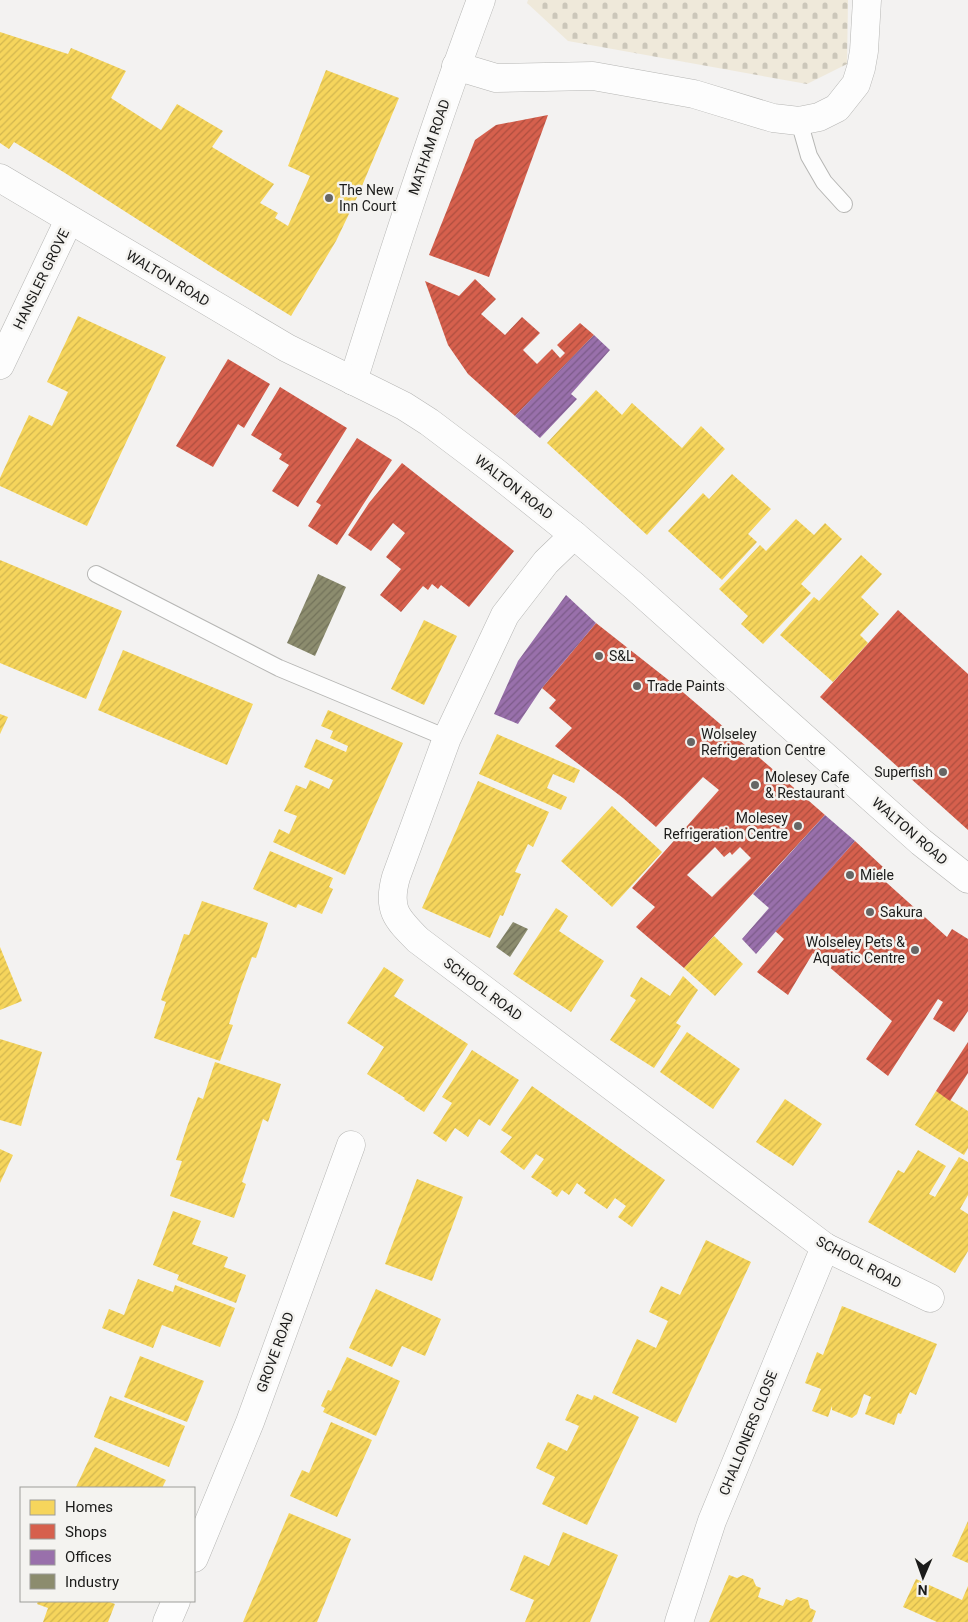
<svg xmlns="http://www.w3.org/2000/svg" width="968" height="1622" viewBox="0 0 968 1622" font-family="Roboto,sans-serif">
	<defs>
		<pattern id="cemetery-stones" width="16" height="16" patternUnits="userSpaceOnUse" patternTransform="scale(1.25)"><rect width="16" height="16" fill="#efe9da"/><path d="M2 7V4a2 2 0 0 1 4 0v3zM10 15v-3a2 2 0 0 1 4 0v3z" fill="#ccc7ba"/></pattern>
		<pattern id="homes-hatch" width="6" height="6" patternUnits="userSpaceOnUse" patternTransform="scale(1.25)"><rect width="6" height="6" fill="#f6d55c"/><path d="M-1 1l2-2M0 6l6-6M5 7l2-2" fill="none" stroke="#d2b64f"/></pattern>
		<pattern id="shops-hatch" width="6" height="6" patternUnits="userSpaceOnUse" patternTransform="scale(1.25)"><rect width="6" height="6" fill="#d6604d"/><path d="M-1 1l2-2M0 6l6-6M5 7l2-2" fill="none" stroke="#ad4e3f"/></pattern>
		<pattern id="offices-hatch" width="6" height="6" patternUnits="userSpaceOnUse" patternTransform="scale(1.25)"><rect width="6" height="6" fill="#9970ab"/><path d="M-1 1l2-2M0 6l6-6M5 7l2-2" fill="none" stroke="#7c5b8a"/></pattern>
		<pattern id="industry-hatch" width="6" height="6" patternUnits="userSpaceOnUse" patternTransform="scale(1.25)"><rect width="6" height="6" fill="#8c8c6e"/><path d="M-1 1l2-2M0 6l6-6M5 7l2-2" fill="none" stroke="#72725a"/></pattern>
	</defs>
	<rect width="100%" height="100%" fill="#f3f2f1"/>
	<path fill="url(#cemetery-stones)" d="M528 0H848L847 64 807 84 568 41 527 3Z"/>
	<g fill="url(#homes-hatch)">
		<path d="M0 32 68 54 71 48 126 71 111 98 161 130 177 104 223 131 212 147 274 184 260 203 278 213 275 218 288 226 310 176 288 166 326 70 399 98 359 193 336 241 291 316 218 271 65 173 14 142 9 149 0 143Z"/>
		<path d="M78 316 166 357 87 526 0 486V478L29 415 52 426 68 392 47 382Z"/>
		<path d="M596 390 622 415 632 403 682 448 701 426 725 449 647 535 547 443Z"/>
		<path d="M732 474 771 509 748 534 757 542 722 580 668 531 703 493 709 499Z"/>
		<path d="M796 519 814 535 825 523 842 539 801 584 811 593 763 644 741 624 748 616 719 589 760 545 766 551Z"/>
		<path d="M861 555 882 574 861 597 879 614 860 635 868 643 833 682 780 635 814 597 819 601Z"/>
		<path d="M0 560 122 611 86 699 0 663Z"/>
		<path d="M424 620 457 636 424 705 391 689Z"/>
		<path d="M123 650 253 704 227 765 98 710Z"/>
		<path d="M328 710 403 743 345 875 273 842 279 829 289 834 297 816 284 811 296 785 306 789 310 780 329 789 333 780 304 767 316 739 346 752 348 746 330 738 333 731 321 726Z"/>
		<path d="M0 714 8 717 0 734Z"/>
		<path d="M497 734 580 770 574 783 553 774 547 788 567 797 561 810 479 774Z"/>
		<path d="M478 781 549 812 533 847 528 844 515 872 521 874 503 916 500 915 490 938 422 908Z"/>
		<path d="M612 806 662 852 612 907 561 861Z"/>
		<path d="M270 851 333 878 329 887 333 889 322 914 298 904 296 908 253 889Z"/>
		<path d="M202 901 268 923 256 958 252 957 240 990 229 1024 233 1025 220 1061 154 1038 166 1002 161 1000 184 934 189 935Z"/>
		<path d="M556 908 568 916 559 931 604 961 571 1012 513 974Z"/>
		<path d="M714 936 743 964 715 996 684 968Z"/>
		<path d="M0 947 22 1001 0 1010Z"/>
		<path d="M384 967 404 980 394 996 468 1044 424 1112 404 1099 405 1098 367 1074 384 1047 347 1023Z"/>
		<path d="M683 976 698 990 676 1023 681 1026 654 1068 610 1040 636 1000 630 996 641 977 670 996Z"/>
		<path d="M687 1032 740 1069 713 1109 660 1072Z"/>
		<path d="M0 1039 42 1052 21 1126 0 1120Z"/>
		<path d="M472 1050 519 1080 490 1126 479 1119 468 1137 455 1128 446 1142 433 1133 452 1103 442 1097Z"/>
		<path d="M215 1062 281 1084 268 1122 263 1119 242 1182 246 1184 234 1218 170 1196 182 1161 176 1160 187 1127 198 1097 203 1099Z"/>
		<path d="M532 1086 665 1180 632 1227 618 1217 626 1206 615 1198 607 1209 584 1193 586 1190 577 1183 569 1195 562 1190 557 1197 551 1193 552 1191 531 1177 544 1159 536 1154 524 1170 500 1152 512 1137 501 1130Z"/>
		<path d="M936 1091 968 1111V1148L964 1155 915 1125Z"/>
		<path d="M785 1099 822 1124 793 1166 756 1142Z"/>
		<path d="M0 1149 13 1155 0 1183Z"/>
		<path d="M918 1150 946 1166 929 1194 935 1197 959 1157 968 1162V1195L960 1209 968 1214V1251L955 1273 868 1222 898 1170 904 1173Z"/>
		<path d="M417 1179 463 1197 432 1281 385 1264Z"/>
		<path d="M173 1211 201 1221 192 1244 228 1257 224 1267 246 1275 236 1303 177 1280 179 1275 153 1265Z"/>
		<path d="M706 1240 751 1262 676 1423 612 1393 637 1339 656 1348 668 1321 649 1312 661 1286 680 1295Z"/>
		<path d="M138 1279 173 1292 175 1285 235 1308 220 1347 162 1325 153 1348 102 1328 109 1309 124 1315Z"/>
		<path d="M376 1289 441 1319 425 1356 402 1346 392 1367 349 1348Z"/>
		<path d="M842 1306 937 1344 916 1395 910 1392 901 1414 898 1413 894 1425 865 1414 871 1397 864 1394 857 1414 852 1418 832 1410V1406L828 1417 812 1411 821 1389 805 1383 817 1352 823 1355Z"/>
		<path d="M140 1356 204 1381 187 1422 124 1397Z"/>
		<path d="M347 1357 400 1381 376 1436 323 1412 325 1408 321 1406 328 1390 331 1391Z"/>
		<path d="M577 1394 592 1400 594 1395 639 1417 587 1525 542 1504 555 1477 536 1468 548 1442 567 1451 579 1426 565 1420Z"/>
		<path d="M110 1396 185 1426 169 1467 94 1437Z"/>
		<path d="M331 1422 372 1440 337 1517 290 1496 302 1470 309 1473Z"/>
		<path d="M95 1447 166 1480 162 1488H79L76 1487Z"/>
		<path d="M289 1513 351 1539 317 1622H243Z"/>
		<path d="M968 1521V1563L952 1556Z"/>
		<path d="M563 1532 618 1555 590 1622H525L534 1600 510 1590 524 1555 549 1566Z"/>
		<path d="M729 1575 737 1578 743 1575 753 1579 756 1586 761 1588 758 1597 783 1606 786 1599 791 1601 798 1597 808 1600 810 1608 816 1611 812 1622H709Z"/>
		<path d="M916 1579 962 1600 968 1586V1622H937L903 1607Z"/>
		<path d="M38 1601H107L115 1604 108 1622H43L48 1608 37 1604Z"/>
	</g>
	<g fill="url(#shops-hatch)" fill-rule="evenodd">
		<path d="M548 115 489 277 429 255 475 140 496 125Z"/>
		<path d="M475 279 496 299 481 314 505 335 522 317 540 333 523 350 537 364 552 349 560 358 565 353 557 345 580 323 594 335 515 416 468 374 448 345 425 281 459 296Z"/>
		<path d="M228 359 270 384 244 428 238 424 213 467 176 446Z"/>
		<path d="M280 387 347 428 298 507 272 491 289 465 279 459 282 454 251 435Z"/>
		<path d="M357 438 392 460 337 545 308 526 321 505 316 502Z"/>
		<path d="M402 463 514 551 469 607 441 585 438 589 432 584 428 590 423 586 401 612 380 595 401 569 386 557 405 533 393 523 371 551 348 535 369 503Z"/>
		<path d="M898 610 968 674V830L820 697Z"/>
		<path d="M596 623 671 682 753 752 825 815 684 968 636 927 655 907 632 888 719 790 703 777 656 827 623 798 555 746 572 728 549 708 556 700 542 688ZM715 847 724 857 730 852 732 855 740 847 751 858 712 897 687 875Z"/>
		<path d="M855 841 883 867 877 874 947 937 952 929 968 939V1011L954 1032 933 1019 943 1002 938 999 888 1076 866 1059 892 1021 813 953 788 995 757 972 784 939 775 931Z"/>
		<path d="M968 1042V1073L950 1101 936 1091Z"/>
	</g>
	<g fill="url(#offices-hatch)">
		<path d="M594 335 610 350 571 394 577 399 540 438 515 416Z"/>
		<path d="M566 595 596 623 542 688 518 724 494 714 518 661Z"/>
		<path d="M825 815 855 841 756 954 742 939 769 908 753 894Z"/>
	</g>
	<g fill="url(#industry-hatch)">
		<path d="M318 574 346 587 315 656 287 643Z"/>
		<path d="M513 922 528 929 510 957 496 947Z"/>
	</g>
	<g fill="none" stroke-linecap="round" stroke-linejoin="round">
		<defs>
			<g id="lane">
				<path d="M799 121 809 156 824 182 844 204"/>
				<path d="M96 574 279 668 447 738"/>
			</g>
			<g id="street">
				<path d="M456 66 496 78 593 76 694 94 773 118 799 121 819 117 837 108 856 84 861 68 864 51 867 0"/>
				<path d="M0 365 69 220"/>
				<path d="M353 381C393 253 434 126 481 0"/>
				<path d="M574 535 546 562 505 615 447 738 396 877C387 909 396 918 418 940L825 1247 930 1298"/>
				<path d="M194 1558 250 1422 351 1145"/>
				<path d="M167 1622 176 1601"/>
				<path d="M679 1622 712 1521 825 1247"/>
			</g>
			<path id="secondary" d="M0 178 287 348 380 394 404 406 429 422 494 471 574 535 634 586 921 842 968 879"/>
		</defs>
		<use href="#lane" stroke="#b6b6b4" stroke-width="18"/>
		<use href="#street" stroke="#b6b6b4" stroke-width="29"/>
		<use href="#secondary" stroke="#b6b6b4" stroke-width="29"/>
		<use href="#lane" stroke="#fdfdfd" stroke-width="16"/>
		<use href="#street" stroke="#fdfdfd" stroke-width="28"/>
		<use href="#secondary" stroke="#fdfdfd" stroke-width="28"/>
	</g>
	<g fill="#676665" stroke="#f4f3f0" stroke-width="2">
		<circle cx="329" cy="198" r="5"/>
		<circle cx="599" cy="656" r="5"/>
		<circle cx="637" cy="686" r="5"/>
		<circle cx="691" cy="742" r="5"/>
		<circle cx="943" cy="772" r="5"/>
		<circle cx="755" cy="785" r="5"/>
		<circle cx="798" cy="826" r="5"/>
		<circle cx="850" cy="875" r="5"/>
		<circle cx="870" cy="912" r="5"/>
		<circle cx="915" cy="950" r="5"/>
	</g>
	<g text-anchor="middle" stroke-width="5" stroke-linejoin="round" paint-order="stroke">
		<g font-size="14" fill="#1b1b1a" stroke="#f4f3f0">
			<text transform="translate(429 147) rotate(-71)" y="5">MATHAM ROAD</text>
			<text transform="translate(168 278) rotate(31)" y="5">WALTON ROAD</text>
			<text transform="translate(41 279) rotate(-64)" y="5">HANSLER GROVE</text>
			<text transform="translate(514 487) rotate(38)" y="5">WALTON ROAD</text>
			<text transform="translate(910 831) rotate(41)" y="5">WALTON ROAD</text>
			<text transform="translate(483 989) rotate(37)" y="5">SCHOOL ROAD</text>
			<text transform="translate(859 1262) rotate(28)" y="5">SCHOOL ROAD</text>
			<text transform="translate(275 1352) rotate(-70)" y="5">GROVE ROAD</text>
			<text transform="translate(748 1433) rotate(-68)" y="5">CHALLONERS CLOSE</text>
		</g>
		<g font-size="14" fill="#1b1b1a" stroke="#f4f3f0" text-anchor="start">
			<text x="339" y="195">The New<tspan x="339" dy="16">Inn Court</tspan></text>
			<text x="609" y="661">S&amp;L</text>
			<text x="647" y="691">Trade Paints</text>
			<text x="701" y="739">Wolseley<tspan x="701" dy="16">Refrigeration Centre</tspan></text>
			<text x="933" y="777" text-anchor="end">Superfish</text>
			<text x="765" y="782">Molesey Cafe<tspan x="765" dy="16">&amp; Restaurant</tspan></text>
			<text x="788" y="823" text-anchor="end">Molesey<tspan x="788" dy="16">Refrigeration Centre</tspan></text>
			<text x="860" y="880">Miele</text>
			<text x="880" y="917">Sakura</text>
			<text x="905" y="947" text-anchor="end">Wolseley Pets &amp;<tspan x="905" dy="16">Aquatic Centre</tspan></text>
		</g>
	</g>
	<rect x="20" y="1487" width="175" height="115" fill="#f4f3f0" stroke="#9d9d9a"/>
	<rect x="30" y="1500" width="25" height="15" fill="#f6d55c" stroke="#9d9d9a"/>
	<text x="65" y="1512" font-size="15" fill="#1b1b1a">Homes</text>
	<rect x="30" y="1524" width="25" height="15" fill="#d6604d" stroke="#9d9d9a"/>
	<text x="65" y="1537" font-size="15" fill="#1b1b1a">Shops</text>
	<rect x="30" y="1550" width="25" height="15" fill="#9970ab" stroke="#9d9d9a"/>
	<text x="65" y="1562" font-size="15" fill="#1b1b1a">Offices</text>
	<rect x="30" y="1574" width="25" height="15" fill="#8c8c6e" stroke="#9d9d9a"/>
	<text x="65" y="1587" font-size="15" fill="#1b1b1a">Industry</text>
	<g transform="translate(923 1577) rotate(182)" stroke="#f4f3f0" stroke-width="4" paint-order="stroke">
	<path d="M0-4L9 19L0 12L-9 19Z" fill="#1b1b1a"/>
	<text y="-8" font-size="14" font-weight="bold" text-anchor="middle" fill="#1b1b1a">N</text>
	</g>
</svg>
